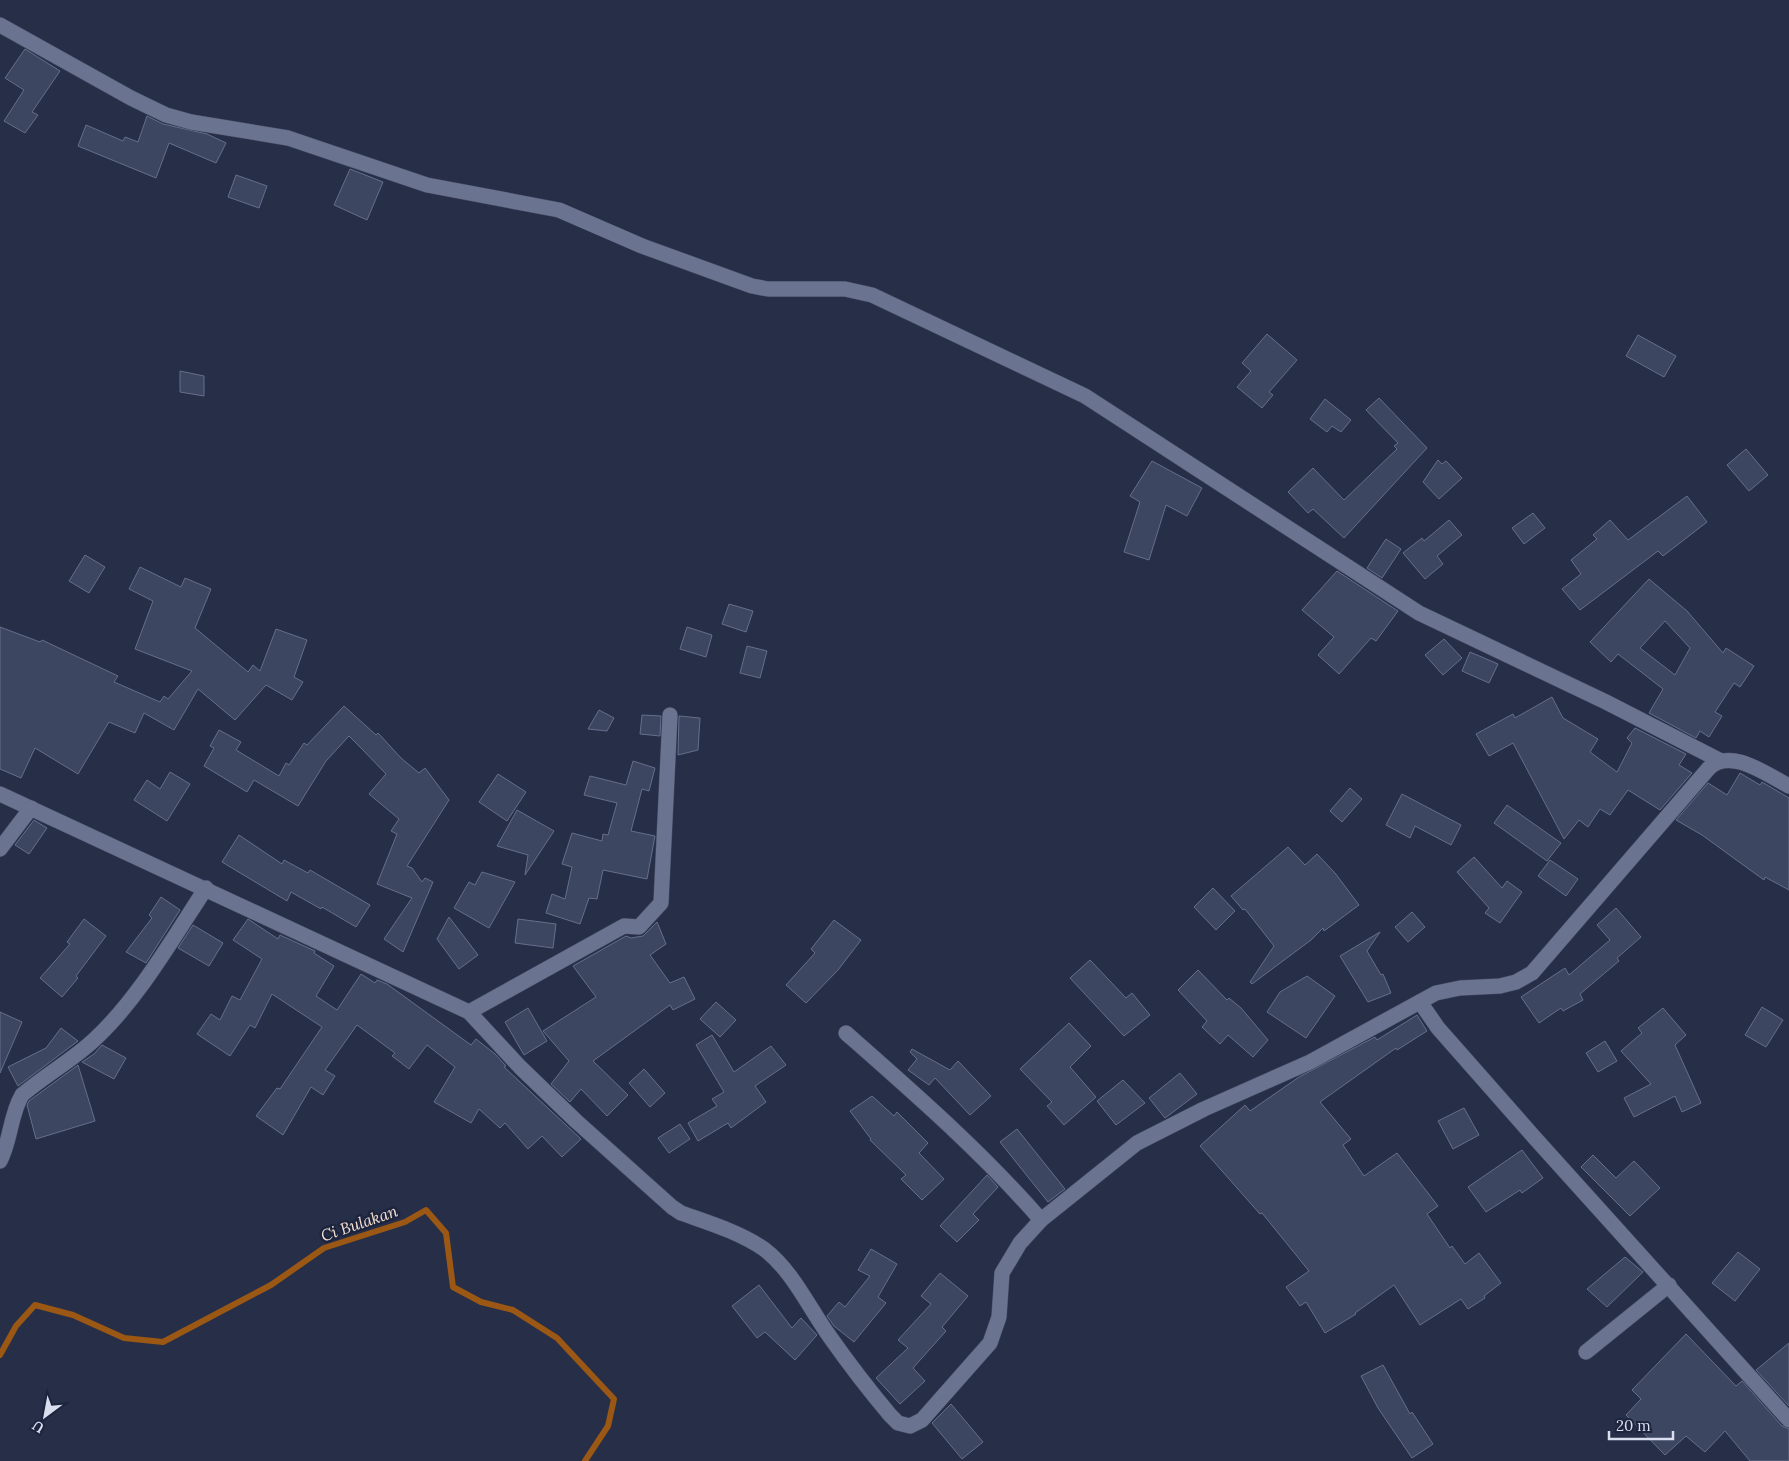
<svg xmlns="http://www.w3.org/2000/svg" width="1789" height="1461" viewBox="0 0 1789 1461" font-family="Lora,serif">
	<rect width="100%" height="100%" fill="#272e47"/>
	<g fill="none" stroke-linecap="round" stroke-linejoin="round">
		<path stroke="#9b5714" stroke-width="6" d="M0 1355 16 1326 35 1305 73 1315 124 1338 163 1342 271 1285 324 1248 405 1222 426 1210 446 1233 453 1287 481 1302 513 1310 557 1338 614 1399 608 1426 585 1461"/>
	</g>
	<g fill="#3d4661" stroke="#656e8b" fill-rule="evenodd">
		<path d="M25 49 60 71 32 112 38 115 25 133 4 121 24 90 5 78Z"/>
		<path d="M147 116 163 124 207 134 226 143 216 163 169 143 156 178 78 146 86 125 123 141 125 137 138 142Z"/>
		<path d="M350 169 383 182 367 220 334 205Z"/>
		<path d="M236 175 267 186 259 208 228 197Z"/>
		<path d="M1267 334 1297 360 1269 392 1273 395 1262 408 1237 387 1251 371 1242 363Z"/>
		<path d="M1638 335 1676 356 1664 377 1626 356Z"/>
		<path d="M180 371 204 376V396L180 392Z"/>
		<path d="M1379 398 1427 448 1344 538 1313 509 1308 513 1288 492 1313 468 1344 500 1397 449 1394 446 1398 443 1366 410Z"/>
		<path d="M1325 399 1351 420 1341 432 1332 426 1327 432 1310 419Z"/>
		<path d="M1746 449 1768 475 1749 491 1727 465Z"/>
		<path d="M1438 460 1442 464 1446 461 1462 478 1439 499 1423 482Z"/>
		<path d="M1152 461 1202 488 1187 516 1166 505 1149 560 1124 552 1140 502 1130 496Z"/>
		<path d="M1687 496 1707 522 1663 556 1658 551 1580 610 1562 589 1581 574 1571 560 1597 539 1593 535 1610 520 1628 540Z"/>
		<path d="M1533 513 1545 528 1524 544 1512 528Z"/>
		<path d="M1449 520 1462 535 1437 556 1443 564 1425 579 1403 553 1422 538 1424 541Z"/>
		<path d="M1386 539 1401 549 1382 578 1367 568Z"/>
		<path d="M85 555 105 567 89 593 69 581Z"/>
		<path d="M140 567 181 587 185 578 211 589 195 628 248 672 253 665 260 671 276 629 307 640 294 677 303 682 292 700 266 685 235 720 198 689 174 730 144 713 135 733 109 722 78 774 35 748 21 778 0 769V627L40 642 42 640 118 676 114 682 160 702 164 696 168 699 192 671 135 649 153 601 129 589Z"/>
		<path d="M1337 571 1398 611 1376 641 1371 638 1339 674 1318 655 1334 637 1302 610Z"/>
		<path d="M1649 579 1687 611 1723 653 1726 648 1754 666 1740 687 1734 683 1715 712 1722 716 1709 737 1700 731 1696 738 1649 713 1663 689 1618 654 1611 662 1590 642ZM1665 621 1690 648 1675 675 1640 648Z"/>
		<path d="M729 604 753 611 746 632 722 624Z"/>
		<path d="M687 627 712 635 706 657 680 649Z"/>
		<path d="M1444 639 1462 658 1443 675 1425 655Z"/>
		<path d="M747 646 767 651 760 678 740 673Z"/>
		<path d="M1470 652 1498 664 1489 683 1462 671Z"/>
		<path d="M1552 697 1563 718 1598 739 1590 752 1617 772 1632 743 1627 738 1635 728 1686 754 1679 765 1692 773 1660 810 1628 790 1610 815 1600 809 1588 827 1579 820 1564 839 1513 743 1489 756 1476 734 1513 714 1515 718Z"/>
		<path d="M344 706 376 735 378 733 401 758 419 773 425 768 449 800 407 866 412 868 422 882 425 878 433 882 403 952 384 939 412 898 377 884 397 834 391 831 399 819 369 794 386 774 362 749 349 736 326 761 298 806 254 780 247 792 204 766 214 748 210 746 219 730 241 742 236 750 279 776 286 763 289 765 304 743 307 745Z"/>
		<path d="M599 710 614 718 607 731 588 729Z"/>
		<path d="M642 715 661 716 660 736 640 734Z"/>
		<path d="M679 716 700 718 698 750 678 755Z"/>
		<path d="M633 761 655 768 649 791 642 789 631 831 655 836 647 879 603 870 597 899 589 898 580 924 546 913 552 894 565 899 572 867 562 864 572 833 602 841 603 834 608 835 617 803 584 795 590 776 626 785Z"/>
		<path d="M170 772 190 784 167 821 134 800 147 780 160 789Z"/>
		<path d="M1740 773 1760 785 1762 782 1789 798V890L1765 877 1764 880 1702 835 1676 820 1708 783 1727 795Z"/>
		<path d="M498 774 526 792 507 821 479 802Z"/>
		<path d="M1350 788 1362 799 1342 822 1330 811Z"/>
		<path d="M1402 794 1461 825 1451 845 1415 826 1410 838 1386 825Z"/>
		<path d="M1507 805 1561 843 1547 861 1494 823Z"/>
		<path d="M517 810 554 831 525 875 528 855 497 846Z"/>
		<path d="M34 820 47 828 29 854 15 845Z"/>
		<path d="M239 835 282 864 284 860 308 873 310 870 370 905 356 927 322 907 321 909 291 892 287 901 222 862Z"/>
		<path d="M1288 847 1305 865 1317 854 1335 873 1359 905 1324 931 1323 928 1311 940 1252 984 1250 982 1274 946 1245 909 1243 910 1231 896Z"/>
		<path d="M1474 857 1502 888 1507 881 1522 892 1500 923 1485 913 1489 908 1457 872Z"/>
		<path d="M1550 860 1578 879 1566 896 1538 876Z"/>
		<path d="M482 872 515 882 489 928 454 908 469 882 475 885Z"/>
		<path d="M1213 888 1235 911 1216 930 1194 907Z"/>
		<path d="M161 897 180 910 146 963 126 952 152 918 149 915Z"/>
		<path d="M1616 908 1641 937 1617 958 1619 961 1580 994 1583 1000 1563 1011 1561 1008 1539 1023 1521 997 1565 968 1569 975 1610 940 1597 925Z"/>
		<path d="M1412 912 1425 927 1408 942 1395 927Z"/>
		<path d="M449 917 478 955 459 969 437 939Z"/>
		<path d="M84 919 106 936 76 976 78 978 62 997 40 978 70 944 67 942Z"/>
		<path d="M248 919 278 939 280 935 315 951 314 953 334 966 316 996 337 1010 361 974 375 983 377 980 387 984 471 1045 476 1039 495 1054 506 1066 504 1067 581 1139 562 1157 542 1136 528 1149 505 1123 500 1128 479 1109 471 1123 434 1102 455 1067 427 1045 409 1069 392 1056 395 1053 357 1025 325 1070 335 1076 323 1095 311 1087 283 1135 256 1116 277 1088 280 1089 322 1027 272 994 255 1028 250 1025 230 1056 197 1034 211 1014 220 1020 232 996 240 1000 262 959 233 940Z"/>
		<path d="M518 919 556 924 553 948 515 943Z"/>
		<path d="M834 920 861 940 838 970 806 1003 786 985 815 953 811 949Z"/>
		<path d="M657 922 666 944 650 955 670 983 684 977 695 999 673 1010 670 1005 593 1061 628 1095 607 1116 581 1089 570 1102 551 1084 569 1061 543 1031 596 997 573 966 626 936 631 938 643 936Z"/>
		<path d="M193 925 223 943 209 966 178 948Z"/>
		<path d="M1380 932 1367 951 1381 975 1383 974 1391 993 1368 1002 1340 956Z"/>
		<path d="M1090 960 1126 998 1132 993 1150 1015 1124 1036 1070 978Z"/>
		<path d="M1198 970 1227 1000 1229 998 1241 1008 1268 1040 1253 1057 1228 1035 1220 1044 1202 1027 1207 1021 1178 990Z"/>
		<path d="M1307 976 1335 996 1306 1038 1267 1012 1280 992Z"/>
		<path d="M716 1002 736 1020 720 1037 700 1019Z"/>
		<path d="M1762 1007 1783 1020 1766 1047 1745 1035Z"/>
		<path d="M528 1008 547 1041 524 1055 505 1022Z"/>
		<path d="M1663 1008 1686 1035 1675 1045 1701 1103 1682 1112 1675 1096 1634 1117 1624 1098 1651 1084 1621 1051 1642 1033 1638 1028Z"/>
		<path d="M0 1012 22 1022 0 1073Z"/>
		<path d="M1417 1015 1427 1031 1397 1050 1396 1048 1320 1102 1351 1139 1343 1145 1364 1176 1397 1153 1438 1206 1427 1214 1450 1248 1452 1246 1465 1264 1479 1253 1501 1283 1484 1296 1485 1298 1468 1309 1461 1299 1420 1325 1394 1285 1355 1313 1356 1314 1325 1333 1306 1302 1300 1306 1286 1287 1309 1271 1262 1213 1260 1214 1200 1146 1245 1105 1250 1111 1299 1077 1375 1037 1377 1040Z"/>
		<path d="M1069 1023 1091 1046 1070 1067 1096 1097 1064 1125 1047 1106 1052 1102 1020 1069Z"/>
		<path d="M61 1028 78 1041 18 1086 8 1067 46 1048Z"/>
		<path d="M712 1035 734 1072 771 1046 786 1065 755 1086 766 1102 731 1128 728 1123 698 1141 688 1123 717 1106 712 1099 724 1092 696 1045Z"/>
		<path d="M1605 1041 1617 1061 1598 1072 1586 1053Z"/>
		<path d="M102 1045 126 1058 114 1079 82 1062 94 1054Z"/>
		<path d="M912 1049 950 1070 958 1061 991 1096 970 1115 935 1078 929 1085 908 1070 917 1059 910 1052Z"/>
		<path d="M78 1065 95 1121 36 1139 27 1105 29 1101Z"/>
		<path d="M644 1069 665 1093 650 1107 629 1083Z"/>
		<path d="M1180 1073 1197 1094 1165 1118 1149 1098Z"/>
		<path d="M1123 1080 1145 1103 1116 1125 1097 1101Z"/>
		<path d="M872 1096 894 1116 897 1112 928 1143 919 1153 944 1179 922 1200 901 1179 906 1175 870 1140 871 1139 850 1111Z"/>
		<path d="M1464 1108 1479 1135 1453 1149 1438 1121Z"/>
		<path d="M680 1124 690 1139 669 1153 658 1138Z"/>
		<path d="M1017 1129 1065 1189 1048 1202 1000 1142Z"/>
		<path d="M1522 1150 1543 1178 1522 1193 1520 1190 1486 1212 1468 1187Z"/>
		<path d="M1593 1155 1616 1178 1634 1161 1660 1188 1630 1216 1581 1167Z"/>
		<path d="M987 1175 998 1187 973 1214 979 1220 957 1242 940 1226Z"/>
		<path d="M871 1249 897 1264 878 1297 886 1303 854 1342 834 1326 827 1316 839 1302 845 1307 870 1276 858 1270Z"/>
		<path d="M1738 1252 1760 1269 1735 1301 1712 1283Z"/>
		<path d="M1625 1257 1643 1272 1607 1307 1587 1289Z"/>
		<path d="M940 1273 968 1296 942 1327 946 1331 913 1368 925 1381 900 1404 876 1378 908 1348 898 1340 931 1304 921 1296Z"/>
		<path d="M759 1285 792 1328 801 1318 817 1335 795 1360 765 1332 757 1338 732 1306Z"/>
		<path d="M1686 1334 1736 1386 1742 1381 1782 1426 1789 1429V1461H1750L1725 1431 1705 1452 1686 1436 1665 1455 1626 1415 1641 1399 1632 1390Z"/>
		<path d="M1789 1343V1406L1756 1370Z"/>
		<path d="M1383 1365 1410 1414 1412 1412 1433 1444 1412 1458 1378 1408 1361 1376Z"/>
		<path d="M951 1404 983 1442 962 1459 932 1423Z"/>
	</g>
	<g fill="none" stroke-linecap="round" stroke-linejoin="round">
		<defs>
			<g id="street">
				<path d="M0 25 131 98 166 115 191 122 288 138 427 185 559 210 642 246 752 286 768 289H845L872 295 1085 396 1419 613 1606 702 1719 760"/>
				<path d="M0 794 469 1012 520 1067 576 1121 672 1207 681 1213C709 1223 739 1232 764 1249 793 1271 809 1308 830 1337 849 1364 869 1390 890 1415L898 1423 910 1426 922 1420 990 1343 999 1317 1002 1273 1020 1243 1041 1220 1137 1143 1204 1109 1310 1062 1436 993 1460 988 1500 986 1516 982 1532 973 1709 768C1731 747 1767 775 1789 786"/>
				<path d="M0 849 31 808"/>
				<path d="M1420 1002 1438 1028 1534 1137 1789 1420"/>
				<path d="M469 1012 624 926 639 927 661 903 670 715"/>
				<path d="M846 1033C913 1092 982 1152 1041 1220"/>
				<path d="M0 1161C11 1140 10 1115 22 1095 45 1075 73 1060 95 1039 139 998 173 938 206 888"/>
				<path d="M1586 1352 1669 1285"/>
			</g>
		</defs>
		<use href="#street" stroke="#454a60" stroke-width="16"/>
		<use href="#street" stroke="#6a7390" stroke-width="15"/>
	</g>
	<g text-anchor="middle" stroke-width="5" stroke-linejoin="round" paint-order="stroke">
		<g font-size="16" font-style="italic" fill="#f2ded0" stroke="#1d243d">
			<text transform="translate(359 1223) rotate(-19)" y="6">Ci Bulakan</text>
		</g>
	</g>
	<g transform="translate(45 1416) rotate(212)" stroke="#1d243d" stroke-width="4" paint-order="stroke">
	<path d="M0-4L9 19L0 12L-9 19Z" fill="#dadff0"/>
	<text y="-8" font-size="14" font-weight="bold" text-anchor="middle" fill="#dadff0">U</text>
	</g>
	<path d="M1609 1431v8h64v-8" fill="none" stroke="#dadff0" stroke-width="2.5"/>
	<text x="1616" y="1431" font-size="15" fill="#dadff0" stroke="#1d243d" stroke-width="4" paint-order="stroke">20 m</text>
</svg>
